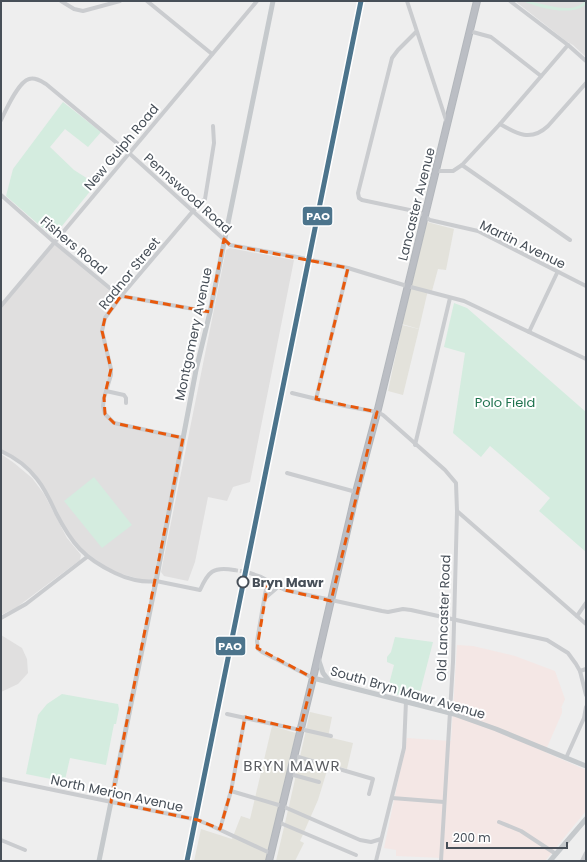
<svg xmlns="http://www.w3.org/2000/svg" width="587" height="862" viewBox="0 0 587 862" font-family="Poppins,sans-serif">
	<rect width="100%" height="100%" fill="#eee"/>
	<g fill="#e3e2db">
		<path d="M427 222 454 229 446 270 438 269 432 291 428 290 419 329 402 324Z"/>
		<path d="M402 325 419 329 403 395 388 391Z"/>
		<path d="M310 712 332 717 328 737 353 743 347 769 329 764 318 800 300 841 304 843 295 861H276L289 806Z"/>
		<path d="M272 726 296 733 266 861H194L201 829 232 839 241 816 250 819Z"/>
	</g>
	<g fill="#e0dfdf">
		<path d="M515 1H586V57L573 45 566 41Z"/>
		<path d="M54 242 121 296 105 318 102 331 111 369 103 406 110 420 183 438 156 581 150 582 111 571 75 544 45 491 24 466 1 451V306Z"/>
		<path d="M230 248 294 260 250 482 233 487 227 501 208 497 195 562 188 581 164 576 161 572 226 250Z"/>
		<path d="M1 454 14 463 32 478 44 494 67 538 81 555 80 560 17 607 1 615Z"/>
		<path d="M1 635 22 648 27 659 28 673 18 684 1 692Z"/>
	</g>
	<path fill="#f4e7e5" d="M457 645 473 646 515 656 555 671 565 699 561 708H562V713L545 752 586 770V811L545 861H443V858L396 856V850L384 848 407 738 451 741Z"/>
	<g fill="#d4ecdf">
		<path d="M523 1C541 1 571 17 585 1L586 4C574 17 538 8 523 1Z"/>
		<path d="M63 102 101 132 88 147 65 129 50 147 74 170 96 184 53 237 6 196 13 169Z"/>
		<path d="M454 303 467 308 586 412V552L539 511 550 498 490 446 481 457 453 433 465 353 444 347Z"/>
		<path d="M94 477 132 525 102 548 64 501Z"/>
		<path d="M395 637 433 642 418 700 387 692 394 665 387 662V657L391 652Z"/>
		<path d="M62 694 118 704 119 709 116 724H114L106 765 70 758 65 780 56 778V780L26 774 38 715 47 704Z"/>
	</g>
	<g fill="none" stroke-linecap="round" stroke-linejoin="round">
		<path stroke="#cdced0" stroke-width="4" stroke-dasharray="4 2" stroke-linecap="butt" d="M234 570 247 572"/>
		<defs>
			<path id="highway" d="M269 861 313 678 356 492 378 409 477 1"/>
		</defs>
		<use href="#highway" stroke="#b3b7bc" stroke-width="8"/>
		<g stroke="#cacccf" stroke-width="4">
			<path d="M61 1 74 9 83 11 120 1"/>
			<path d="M147 1 212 54"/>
			<path d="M407 1 447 123"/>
			<path d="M510 1 568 45 586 61"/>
			<path d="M469 31 491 37 541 76"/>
			<path d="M416 32 398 50 392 58 358 193 359 198 362 200 419 212 430 220 478 231 586 286"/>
			<path d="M1 120C6 110 18 82 29 79 35 77 41 81 46 84L129 153 230 245 297 257 348 268 407 286 464 301 586 359"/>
			<path d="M500 124C517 134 531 142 548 126L586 83"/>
			<path d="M462 165 500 124 568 45"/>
			<path d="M436 171H453L462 165 570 240"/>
			<path d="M1 195 54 242 117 294 121 296 210 312"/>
			<path d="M1 306 257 1"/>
			<path d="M529 332 557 273"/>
			<path d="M106 391 124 395 126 398V403"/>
			<path d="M292 393 345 406 377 412 383 415 445 470 456 483 457 511 453 662 441 861"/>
			<path d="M316 399 348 268"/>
			<path d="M183 438 114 423 105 414 103 406 104 398 111 375V369L102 331 105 318 121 296 193 211 205 199 214 143 213 126"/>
			<path d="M415 445 450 298"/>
			<path d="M1 451C14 457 28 467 37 479 45 489 51 502 56 513 72 544 84 558 115 573 127 579 143 583 156 581L200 590C208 572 213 566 234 570"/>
			<path d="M287 473 356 492"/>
			<path d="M457 511 586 624"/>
			<path d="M247 572 261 577 285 590 382 611 388 612 403 609 411 610 547 640 568 653 576 664 580 671 586 695"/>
			<path d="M268 582 265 594 257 641 258 649 262 652 313 678"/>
			<path d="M264 599 278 587"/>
			<path d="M577 616 586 603"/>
			<path d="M1 618 26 604 87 557"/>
			<path d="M580 671 586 669"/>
			<path d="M227 714 300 730"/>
			<path d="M300 729 331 736"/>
			<path d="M295 756 373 779 369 794"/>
			<path d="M566 758 584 718 586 707"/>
			<path d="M290 774 319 782"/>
			<path d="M1 779 198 820 214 827 270 853"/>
			<path d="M231 791 282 806 360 840 371 842 381 839"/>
			<path d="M392 798 444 802"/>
			<path d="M278 822 356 855"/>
			<path d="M499 822 521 831 556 854"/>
			<path d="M220 829 231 791 245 717"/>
			<path d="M1 840 25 850"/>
			<path d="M376 861 404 748 406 701"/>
			<path d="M582 861 586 853"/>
		</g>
		<g stroke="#c5c9cc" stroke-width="5">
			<path d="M318 658 323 673 330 682"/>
			<path d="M313 678 454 714 496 729 586 766"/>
			<path d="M99 861 156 581 196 370 210 312 273 1"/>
			<path d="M550 861 586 819"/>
		</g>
		<use href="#highway" stroke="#bbbec4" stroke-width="6"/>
		<defs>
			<path id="rail-1" d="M187 861 361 1"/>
		</defs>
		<use href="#rail-1" stroke="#fff" stroke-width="8"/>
		<use href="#rail-1" stroke="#4c748c" stroke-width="5"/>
	</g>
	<path fill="none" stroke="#e8590c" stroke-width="3" stroke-dasharray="8 5" stroke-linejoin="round" d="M224 239 230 245 348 268 316 399 377 412 331 601 285 590 268 582 257 648 313 678 300 730 245 717 231 791 220 829 198 820 111 802 183 438 114 423 105 414 104 398 111 369 102 331 105 318 121 296 210 312Z"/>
	<circle fill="#fff" stroke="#474f58" stroke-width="2" cx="243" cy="582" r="5.5"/>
	<g text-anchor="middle" stroke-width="4" stroke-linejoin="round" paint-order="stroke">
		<g font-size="13" fill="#474f58" stroke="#fff">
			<text transform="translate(121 147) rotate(-50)" y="5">New Gulph Road</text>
			<text transform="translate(188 193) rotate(42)" y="5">Pennswood Road</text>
			<text transform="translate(416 204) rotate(-76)" y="5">Lancaster Avenue</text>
			<text transform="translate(523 244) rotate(26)" y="5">Martin Avenue</text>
			<text transform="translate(74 245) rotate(40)" y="5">Fishers Road</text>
			<text transform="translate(129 273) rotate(-51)" y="5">Radnor Street</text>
			<text transform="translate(193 334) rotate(-78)" y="5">Montgomery Avenue</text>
			<text transform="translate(443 618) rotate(-88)" y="5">Old Lancaster Road</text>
			<text transform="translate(408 692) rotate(16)" y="5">South Bryn Mawr Avenue</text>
			<text transform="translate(117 793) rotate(12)" y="5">North Merion Avenue</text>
		</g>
		<g font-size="13" fill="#1f724e" stroke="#fff">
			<text x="505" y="407">Polo Field</text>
		</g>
		<g font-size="13" font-weight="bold" fill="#474f58" stroke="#fff" text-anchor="start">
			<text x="252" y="587">Bryn Mawr</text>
		</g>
		<g font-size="15" letter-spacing="1" fill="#5a5c61" stroke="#fff">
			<text x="292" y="771">BRYN MAWR</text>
		</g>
	</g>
	<g stroke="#fff" stroke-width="1.5">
		<rect x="302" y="206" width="31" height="20" rx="4" fill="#4c748c"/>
		<rect x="215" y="636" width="31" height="20" rx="4" fill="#4c748c"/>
	</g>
	<g font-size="11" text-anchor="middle" font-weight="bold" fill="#fff">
		<text x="318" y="220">PAO</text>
		<text x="230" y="650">PAO</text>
	</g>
	<rect width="587" height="862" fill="none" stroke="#474f58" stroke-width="4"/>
	<path d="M447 842v6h120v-6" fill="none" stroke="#474f58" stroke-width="2"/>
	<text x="453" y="842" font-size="12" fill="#474f58" stroke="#ffffff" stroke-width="3" paint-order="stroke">200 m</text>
</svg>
